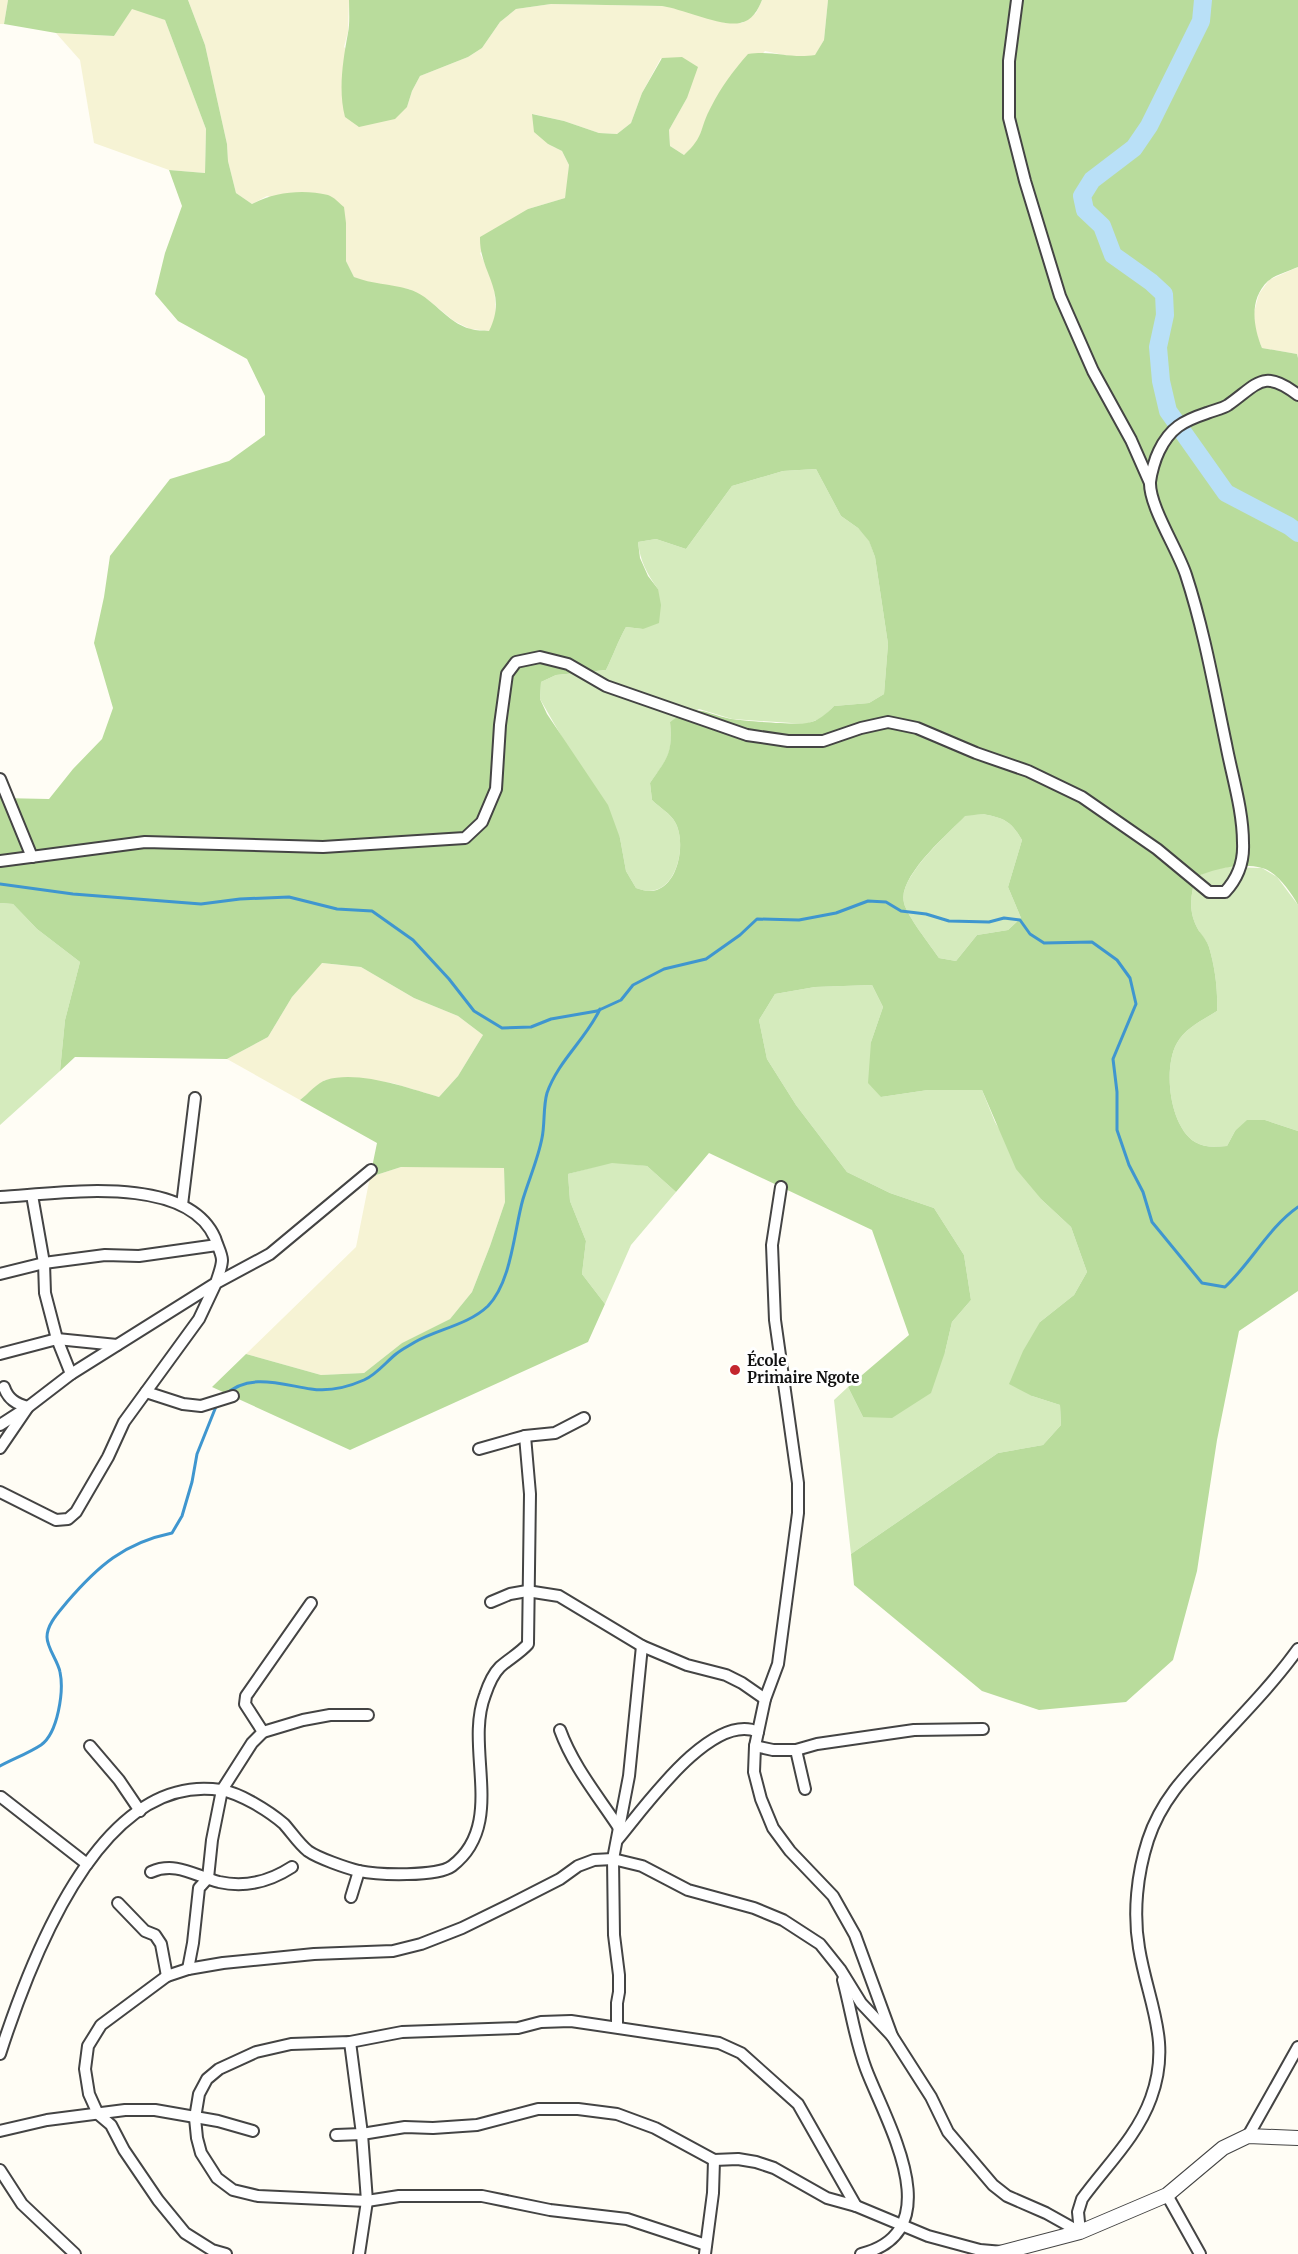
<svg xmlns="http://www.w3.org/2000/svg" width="1298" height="2254" viewBox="0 0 1298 2254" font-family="Merriweather,serif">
	<rect width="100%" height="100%" fill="#fffdf5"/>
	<g fill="#f6f3d4">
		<path d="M0 0H8L4 24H0Z"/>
		<path d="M188 0H349L348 32 344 47 407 107 412 91 420 76 468 57 482 48 500 22 516 9 551 4 662 6 678 8 726 23H742L756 13 762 0H828L824 40 815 56 798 58 765 51 709 111 697 143 684 155 670 146 669 130 687 98 661 58 642 93 631 123 617 134 599 133 564 121 533 114 548 144 562 151 569 165 568 183 565 198 528 209 480 253 494 283 496 317 490 331 470 329 454 321 427 299 409 289 369 283 354 277 346 261V223L267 196 252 204 236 193 228 161 227 144 205 45Z"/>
		<path d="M132 8 165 20 206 129 205 173 169 170 94 143 80 60 56 33 114 36Z"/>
		<path d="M1298 267V358L1297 354 1262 348 1255 331 1254 312 1259 294 1269 280Z"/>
		<path d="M321 963 361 967 414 998 458 1016 483 1035 458 1076 439 1097 392 1083 355 1078 325 1080 300 1100 227 1059 268 1037 292 997Z"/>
		<path d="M401 1167H504L505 1202 490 1246 472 1292 450 1319 402 1343 364 1373 321 1375 246 1354 356 1247 370 1177Z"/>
	</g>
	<g fill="#d5ebbd">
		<path d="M816 469 841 516 858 528 869 540 875 557 888 644 884 694 869 703 834 706 822 718 806 724 732 719 699 709 670 722C673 755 668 757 650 783L652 800C659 807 671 814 675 822 687 842 678 891 649 891 645 891 640 889 636 888L626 871 620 838 540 699 541 682 556 675 606 670C613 656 618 641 626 627L643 629 658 589C647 574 640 561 638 542L656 539 686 549 732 486 783 471Z"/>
		<path d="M983 814C1004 818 1011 821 1022 840L1008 887 1021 918 1008 930 977 935 956 961 939 958C931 946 907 916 904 903 897 877 949 834 965 815Z"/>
		<path d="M1227 867 1262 868 1277 877 1298 905V1131L1265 1120 1235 1131 1227 1146C1216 1147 1205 1148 1195 1142 1169 1126 1163 1067 1177 1043 1185 1028 1203 1020 1217 1011 1218 990 1215 967 1209 947 1207 941 1202 936 1199 931 1188 913 1190 896 1196 877L1211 870Z"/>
		<path d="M0 903 13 904 37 929 80 962 65 1020 60 1071 0 1125Z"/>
		<path d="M872 985 883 1007 871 1042 881 1097 928 1090H982L995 1122 1042 1200 1071 1227 1087 1272 1074 1295 1040 1322 1032 1396 1060 1405 1061 1425 1043 1445 998 1453 851 1554 834 1400 848 1387 863 1417 945 1352 952 1322 971 1300 964 1255 934 1208 890 1193 847 1172 796 1105 767 1059 759 1020 775 994 815 987Z"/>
		<path d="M612 1162 647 1166 676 1192 631 1245 605 1304 582 1274 586 1241 570 1201 568 1174Z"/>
	</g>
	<g fill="#b9dc9c" fill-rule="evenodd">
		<path d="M8 0H188L205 45 227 144 228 161 236 193 252 204C274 192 303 189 328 195 334 197 339 203 344 207L346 223V261L354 277C372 284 390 284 408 289 433 296 446 323 471 329 476 331 483 330 489 331 509 291 479 273 480 237L528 209 565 198 569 165 562 151 548 144 534 132 532 114 564 121 599 133 617 134 631 123 642 93 662 58 682 57 698 67 687 98 669 130 670 146 684 155C705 136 699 129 711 107 721 87 733 71 748 54 773 50 790 59 815 55L824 40 828 0H1298V267C1289 271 1275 275 1268 281 1249 299 1253 326 1262 348L1297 354 1298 358V905C1291 892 1276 871 1262 868 1241 862 1214 869 1196 877 1190 896 1188 913 1199 931 1203 936 1207 941 1209 947 1215 967 1218 990 1217 1011 1203 1020 1185 1028 1177 1043 1163 1067 1169 1126 1195 1142 1205 1148 1215 1147 1227 1146L1235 1131 1247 1120H1265L1298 1131V1291L1239 1331 1217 1440 1197 1571 1173 1660 1126 1702 1039 1710 982 1691 854 1585 851 1554 998 1453 1043 1445 1061 1425 1060 1405 1032 1396 1009 1384 1023 1351 1040 1322 1074 1295 1087 1272 1071 1227 1042 1200 1016 1169 982 1090H928L881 1097 868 1083 871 1042 883 1007 872 985 815 987 775 994 759 1020 767 1059 796 1105 847 1172 890 1193 934 1208 964 1255 971 1300 952 1322 945 1352 931 1393 892 1418 863 1417 848 1387 909 1335 872 1230 709 1153 676 1192 647 1166 612 1163 568 1174 570 1201 586 1241 582 1274 605 1304 588 1342 350 1450 212 1387 246 1354 321 1375 364 1373 402 1343 450 1319 472 1292 490 1246 505 1202 504 1168 401 1167 370 1177 377 1143 300 1100C308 1094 318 1082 326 1080 358 1070 408 1088 439 1097L458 1076 483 1035 458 1016 414 998 361 967 322 963 292 997 268 1037 227 1059 75 1057 60 1071 65 1020 80 962 37 929 13 904 0 903V798L49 799 73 769 102 739 113 708 94 643 104 597 110 556 170 479 229 461 265 435V396L247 359 178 321 155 294 165 253 182 206 169 170 205 173 206 129 165 20 132 9 114 36 56 33 4 24ZM816 469 841 516 858 528 869 541 875 557 888 644 884 694 869 703 834 706C826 714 819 721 807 723 796 725 744 721 731 719 702 713 698 702 670 722 673 754 667 758 650 783L652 800C659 807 671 814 675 822 687 842 678 892 649 891 645 891 640 889 636 888L626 871 620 838 608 805 547 714 540 699 541 682 556 675 606 670C613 656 618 641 626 627L643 629 659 623 661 605 658 589 648 576 640 558 638 542 656 539 686 549 732 486 783 471ZM983 814C1004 818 1011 821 1022 840L1008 887 1021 918 1008 930 977 935 956 961 939 958C931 946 907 916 904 903 897 877 948 834 965 816Z"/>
		<path d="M349 0H762C758 10 752 21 740 23 721 27 683 9 662 6L551 4 516 9 500 22 482 48 468 57 420 76 412 91 407 107 395 119 359 127 345 117C338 90 343 60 348 33 350 23 349 11 349 0Z"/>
	</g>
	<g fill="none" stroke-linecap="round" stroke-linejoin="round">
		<g stroke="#3f96cf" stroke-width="3">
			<path d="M0 884 73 894 201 904 240 899 289 897 337 909 372 911 413 940 449 979 474 1011 502 1028 531 1027 551 1019 597 1011 621 1000 633 985 664 969 706 959 740 935 757 919 799 920 836 913 868 901 886 902 901 911 926 914 949 921 989 922 1004 918 1020 920 1030 934 1044 943 1092 942 1117 960 1130 978 1136 1004 1113 1059 1117 1092V1130L1129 1165 1143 1192 1152 1222 1202 1283 1225 1287C1251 1263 1268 1228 1298 1207"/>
			<path d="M225 1395C249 1372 283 1385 311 1389 330 1392 348 1387 364 1380 376 1375 386 1362 396 1354 402 1349 409 1346 415 1342 438 1329 468 1325 488 1306 512 1281 514 1230 523 1199 529 1179 538 1159 542 1138 545 1124 543 1107 547 1093 558 1061 586 1039 600 1009"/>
			<path d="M0 1766C13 1759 29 1753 41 1745 58 1733 64 1691 60 1672 58 1661 47 1648 47 1637 47 1624 59 1612 67 1602 98 1566 124 1543 172 1533L182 1516 192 1482 197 1454 217 1404"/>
		</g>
		<path stroke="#b9e0f7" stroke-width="18" d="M1203 0 1201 21 1149 126 1134 148 1092 180 1082 196 1085 210 1102 226 1113 255 1151 282 1164 294 1165 315 1158 347 1161 381 1168 411 1226 493 1289 526 1298 533"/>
		<defs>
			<g id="minor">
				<path d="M1017 0 1009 61V118L1025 181 1060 296 1093 371 1131 440 1150 483"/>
				<path d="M0 779 32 857"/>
				<path d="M0 861 145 842 323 847 465 838 482 822 496 789 500 725 507 674 516 662 540 657 568 664 606 686 747 735 788 741H823L861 728 888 722 917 728 976 753 1028 771 1082 797 1157 849 1209 892H1225C1238 878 1244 862 1243 843 1243 810 1232 776 1226 744 1214 687 1204 630 1186 575 1178 550 1149 506 1150 482 1151 473 1155 459 1159 451 1170 428 1183 421 1207 413 1214 410 1222 409 1228 405 1258 384 1263 368 1298 395"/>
				<path d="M781 1187 772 1245 775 1320 798 1483V1513L778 1664 765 1699 755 1746 754 1772 761 1799 773 1828 790 1851 833 1896 855 1935 892 2036 931 2097 948 2132 993 2185 1007 2196 1046 2213 1080 2232"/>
				<path d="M32 1195 44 1263 45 1293 57 1339 71 1374"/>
				<path d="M0 1197C57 1194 186 1172 215 1238 217 1245 222 1254 222 1260 222 1267 218 1276 216 1283L71 1374 28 1407 0 1448"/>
				<path d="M182 1205 195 1098"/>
				<path d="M0 1274 44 1263 105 1255 139 1256 217 1245"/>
				<path d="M0 1354 57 1339 117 1345"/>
				<path d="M146 1392 183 1404 201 1406 233 1396"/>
				<path d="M0 1425 28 1407C16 1404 8 1399 4 1387"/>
				<path d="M479 1449 525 1436 555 1433 584 1418"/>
				<path d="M0 1492 56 1520 68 1519 76 1512 108 1457 124 1422 199 1319 216 1283 270 1254 371 1170"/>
				<path d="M491 1602 510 1594 527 1591 559 1596 642 1646 687 1665 726 1675 742 1683 765 1699"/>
				<path d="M560 1730C573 1766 598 1796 619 1828"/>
				<path d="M263 1732 245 1704 246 1696 311 1603"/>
				<path d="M90 1746 119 1780 140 1811"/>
				<path d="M755 1746 773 1750H796L817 1744 914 1730 983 1729"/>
				<path d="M796 1750 805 1789"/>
				<path d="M1 1797 87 1864"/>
				<path d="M618 1839C644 1808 712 1711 758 1732"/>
				<path d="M151 1872C176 1861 195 1876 219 1882 246 1888 269 1882 292 1867"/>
				<path d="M351 1897 359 1871"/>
				<path d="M118 1903 145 1931 155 1935 161 1944 167 1976"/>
				<path d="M188 1969 193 1943 199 1888 208 1878 212 1840 222 1790 252 1743 263 1732 303 1720 330 1715H368"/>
				<path d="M843 1980C851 2010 855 2040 866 2069 886 2122 952 2231 861 2254"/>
				<path d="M617 2027V2003L619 1992V1975L614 1935 613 1859 629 1776 642 1646"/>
				<path d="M350 2042 362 2134 367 2201 359 2254"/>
				<path d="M0 2054C29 1964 99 1771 221 1790 240 1793 269 1811 284 1824 292 1833 299 1844 308 1851 318 1858 346 1868 359 1871 378 1875 437 1877 452 1866 507 1824 464 1749 485 1695 488 1686 494 1673 500 1667 509 1659 520 1653 528 1644L530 1494 525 1436"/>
				<path d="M0 2131 47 2120 125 2110H155L218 2121 253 2131"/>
				<path d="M336 2135 362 2134 405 2127 433 2128 477 2125 538 2109H578L617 2114 655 2128 714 2160 738 2159 756 2162 774 2168 827 2198 856 2206 928 2236 980 2250 1003 2252"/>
				<path d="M1248 2136 1298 2047"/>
				<path d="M0 2170 22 2204 75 2254"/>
				<path d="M1167 2195 1200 2254"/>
				<path d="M1080 2232 1078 2212 1082 2199C1105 2167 1137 2137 1151 2098 1172 2041 1148 2003 1139 1948 1133 1913 1137 1874 1148 1840 1162 1797 1191 1770 1221 1738 1248 1709 1275 1681 1298 1649"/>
				<path d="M706 2245 627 2219 550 2210 482 2196H399L367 2201 258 2196 233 2190 217 2178 201 2153 197 2138 195 2118 199 2094 207 2079 219 2069 256 2052 291 2044 350 2042 402 2032 518 2028 541 2022 571 2021 719 2043 741 2053 798 2104 856 2206"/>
				<path d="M226 2254 212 2250 185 2233 158 2200 124 2150 111 2125 98 2114 89 2094 85 2069 88 2046 101 2025 167 1976 188 1969 223 1963 314 1954 393 1951 421 1944 462 1928 513 1903 560 1879 578 1866 594 1860 613 1859 642 1866 688 1890 754 1908 783 1920 820 1944 840 1969 861 2003 892 2036"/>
				<path d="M705 2254 713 2193 714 2160"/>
			</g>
			<path id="tertiary" d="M996 2254 1080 2232 1167 2195 1223 2148 1248 2136 1298 2138"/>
		</defs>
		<use href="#minor" stroke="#444" stroke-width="14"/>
		<use href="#tertiary" stroke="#444" stroke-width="16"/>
		<use href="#minor" stroke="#fff" stroke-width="10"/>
		<use href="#tertiary" stroke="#fff" stroke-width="14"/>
	</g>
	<circle fill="#c4262e" stroke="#fff" stroke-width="2" cx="735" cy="1370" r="6"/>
	<g text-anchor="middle" stroke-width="6" stroke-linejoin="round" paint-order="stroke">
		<g font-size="15" font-weight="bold" fill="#111" stroke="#fff" text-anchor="start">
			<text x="747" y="1366">École<tspan x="747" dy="17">Primaire Ngote</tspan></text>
		</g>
	</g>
</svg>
